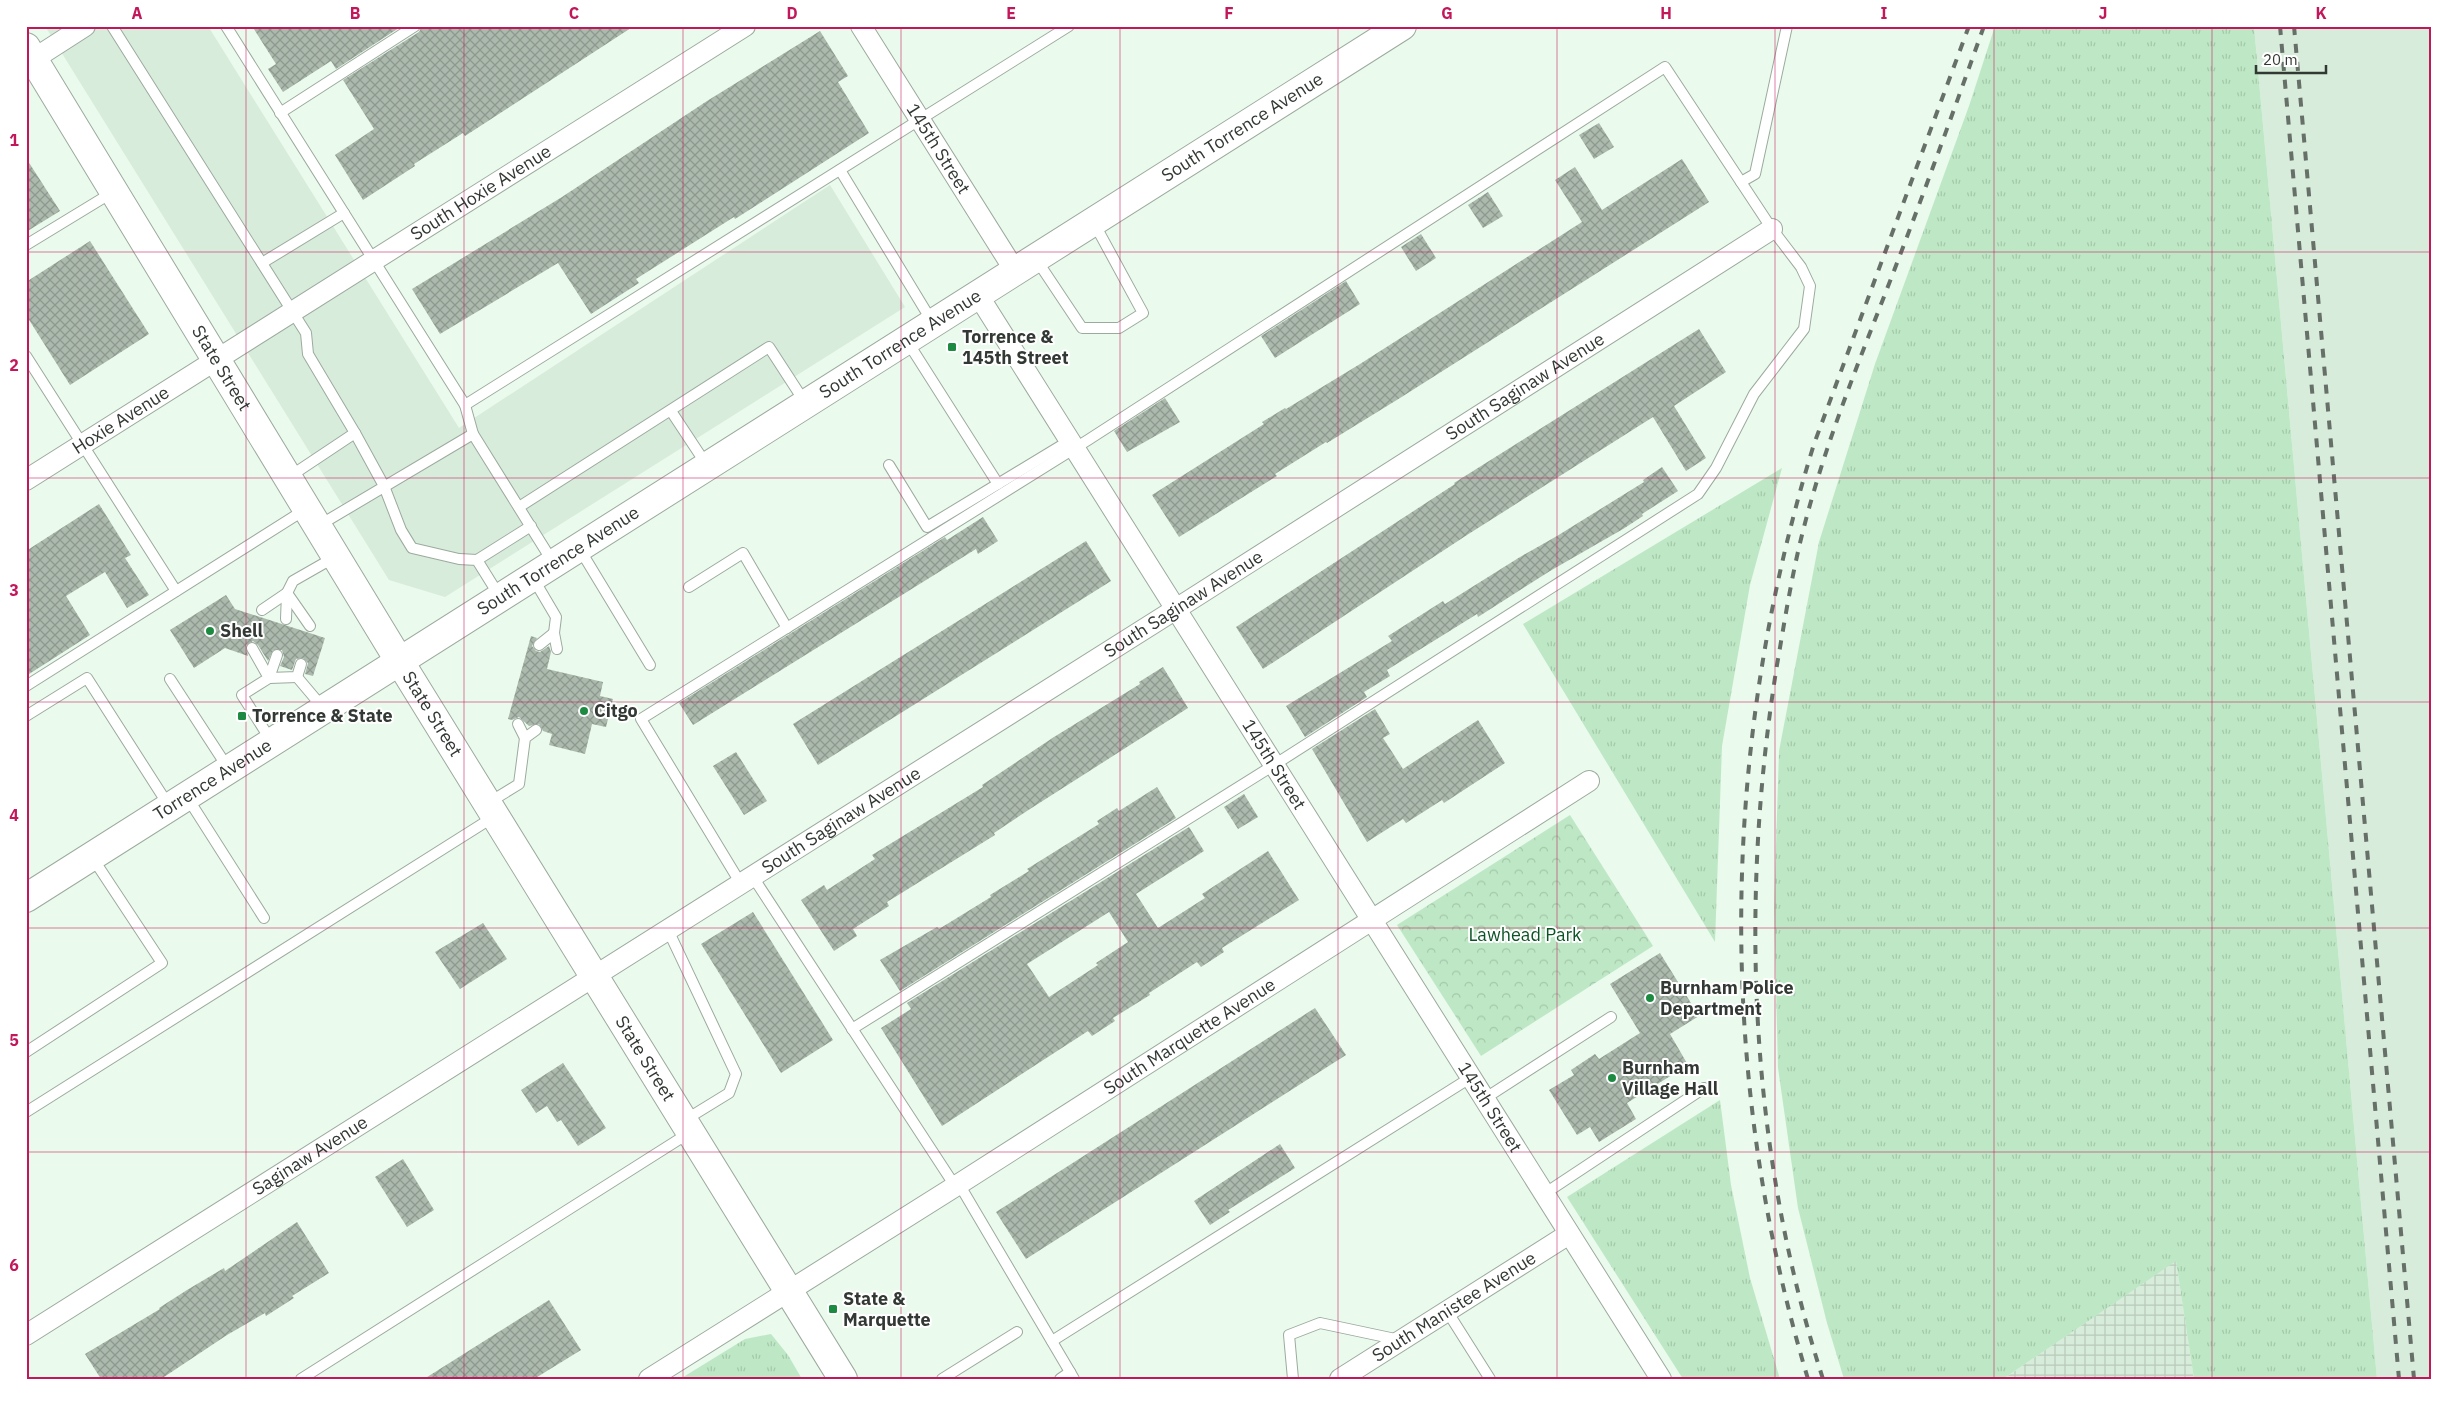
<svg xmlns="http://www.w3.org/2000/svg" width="2458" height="1405" viewBox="0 0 2458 1405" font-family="'IBM Plex Sans',sans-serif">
	<defs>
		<pattern id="industrial-grid" width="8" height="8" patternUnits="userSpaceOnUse" patternTransform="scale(1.25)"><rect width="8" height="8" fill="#d7ecda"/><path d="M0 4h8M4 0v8" fill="none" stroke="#b9cbbc"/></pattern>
		<pattern id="grass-tufts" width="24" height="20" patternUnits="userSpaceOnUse" patternTransform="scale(1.25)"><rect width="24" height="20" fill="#bee8c5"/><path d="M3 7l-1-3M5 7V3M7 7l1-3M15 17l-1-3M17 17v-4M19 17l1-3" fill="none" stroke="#a4c8aa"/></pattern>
		<pattern id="park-crowns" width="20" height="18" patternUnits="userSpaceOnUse" patternTransform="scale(1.25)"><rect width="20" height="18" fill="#bee8c5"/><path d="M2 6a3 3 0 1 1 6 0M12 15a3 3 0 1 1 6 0" fill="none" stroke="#a4c8aa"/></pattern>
		<pattern id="building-cross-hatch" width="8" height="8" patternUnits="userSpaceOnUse" patternTransform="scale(1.25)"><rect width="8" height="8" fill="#acbaae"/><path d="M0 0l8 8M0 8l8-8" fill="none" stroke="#8d988e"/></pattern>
	</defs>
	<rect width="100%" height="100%" fill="#eafaec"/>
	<g fill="#d7ecda">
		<path d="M45 26H208L459 428 830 185 905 307 445 597 389 580Z"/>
		<path d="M2254 26H2432V1379H2377Z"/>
	</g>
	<path fill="url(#industrial-grid)" d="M2176 1260 2194 1379H2003Z"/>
	<g fill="url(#grass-tufts)">
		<path d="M1995 26H2254L2377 1379H2194L2176 1261 2003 1379H1844L1827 1323 1798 1208 1778 1068 1774 908 1779 751 1819 542 1875 364 1969 106Z"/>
		<path d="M1782 468 1750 585 1722 746 1715 942 1523 624Z"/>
		<path d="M1720 1100 1731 1185 1750 1278 1780 1379H1683L1567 1197Z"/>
		<path d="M771 1334 788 1355 802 1379H680L745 1339Z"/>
	</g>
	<path fill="url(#park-crowns)" d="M1570 815 1653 946 1481 1056 1397 925Z"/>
	<g fill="url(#building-cross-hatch)" fill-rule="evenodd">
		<path d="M252 26H402L336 69 331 61 283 92 268 69 276 64Z"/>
		<path d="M422 26H634L465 136 463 133 414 164 415 166 363 200 335 155 374 129 343 80 419 32Z"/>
		<path d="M820 31 848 76 838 82 869 133 735 219 734 217 636 279 639 283 591 314 558 263 440 334 412 289 562 197 707 101Z"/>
		<path d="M1599 123 1614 147 1594 159 1579 135Z"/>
		<path d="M26 158 60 211 26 232Z"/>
		<path d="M1682 159 1709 202 1400 398 1327 443 1326 442 1275 474 1277 476 1179 537 1152 495 1264 424 1262 422 1285 408 1286 409 1360 364 1582 222 1555 180 1575 167 1602 210Z"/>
		<path d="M1488 192 1503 216 1483 228 1468 205Z"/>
		<path d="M1421 234 1436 258 1416 271 1401 247Z"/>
		<path d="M90 241 149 334 70 385 26 315V282Z"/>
		<path d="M1346 281 1360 304 1275 358 1261 336Z"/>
		<path d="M1699 329 1726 372 1674 406 1706 458 1686 471 1653 417 1467 535 1263 669 1236 627 1455 484 1454 483Z"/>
		<path d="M1165 398 1180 422 1127 452 1114 431Z"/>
		<path d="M1662 467 1678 491 1642 514 1643 516 1623 529 1550 571 1478 617 1477 614 1387 670 1390 676 1364 692 1367 697 1305 737 1286 706 1392 641 1388 636 1443 601 1445 604 1520 557 1557 536 1644 482 1643 480Z"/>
		<path d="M99 504 131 555 125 558 149 595 127 608 105 572 66 596 90 635 26 676V551Z"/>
		<path d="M983 517 998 541 978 554 976 549 693 725 679 703 945 537 947 540Z"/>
		<path d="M1086 541 1111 581 818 765 793 724Z"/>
		<path d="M226 595 235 609 325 638 313 676 305 674 308 663 303 658 296 659 292 670 280 666 284 657 282 650H273L268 661 258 645 253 641 246 645 248 656 225 648 194 668 170 630Z"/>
		<path d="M531 636 537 638 532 646 536 651 540 652 549 646 551 652 547 669 603 682 600 696 613 699 606 727 592 724 585 754 549 745 552 734 543 731 539 724 529 726 519 717 512 720 508 719Z"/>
		<path d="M1163 667 1188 708 1030 809 994 833 995 835 887 902 889 906 853 929 857 936 834 951 801 900 824 885 827 890 875 859 872 855 983 787 982 785 1054 737 1140 684 1139 682Z"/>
		<path d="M1375 709 1390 734 1383 738 1403 769 1478 720 1505 763 1444 803 1442 800 1406 823 1403 819 1367 842 1312 749Z"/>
		<path d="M736 752 767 801 744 815 713 766Z"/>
		<path d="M1157 787 1176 818 900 991 880 960 937 927 939 929 991 897 990 895 1029 871 1027 869 1099 824 1097 821 1117 808 1119 811Z"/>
		<path d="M1244 794 1258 817 1238 829 1224 807Z"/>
		<path d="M1189 827 1204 851 1136 894 1158 928 1205 898 1202 894 1268 851 1299 900 1222 948 1224 952 1201 967 1197 962 1149 993 1150 995 1113 1018 1115 1021 1092 1036 1088 1031 942 1126 881 1028 911 1009 907 1003ZM1109 912 1128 942 1096 963 1098 965 1049 997 1027 964Z"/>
		<path d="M753 912 833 1040 781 1073 701 944Z"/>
		<path d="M483 923 507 959 460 989 435 952Z"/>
		<path d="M1660 953 1699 1016 1670 1034 1688 1065 1627 1103 1636 1119 1599 1142 1590 1127 1577 1135 1549 1090 1574 1075 1571 1070 1595 1054 1599 1059 1640 1033 1610 984Z"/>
		<path d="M1315 1008 1346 1055 1026 1259 996 1212Z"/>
		<path d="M563 1063 606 1128 578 1146 561 1120 557 1122 547 1106 536 1113 521 1090Z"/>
		<path d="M1280 1144 1295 1168 1228 1210 1230 1212 1210 1225 1194 1201Z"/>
		<path d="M403 1159 434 1210 407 1227 375 1177Z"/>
		<path d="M297 1222 329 1273 292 1296 294 1298 266 1316 265 1313 227 1335 161 1379H101L85 1354 160 1309 159 1308 187 1290 224 1268 225 1271Z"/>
		<path d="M549 1300 581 1350 534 1379H424Z"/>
	</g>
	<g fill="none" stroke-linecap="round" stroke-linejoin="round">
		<defs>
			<g id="lane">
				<path d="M112 26 306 333 308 354 355 433 289 477"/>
				<path d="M226 26 465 405 473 434"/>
				<path d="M280 113 415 26"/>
				<path d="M840 170 933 323"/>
				<path d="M1741 182 1755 174 1787 26"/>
				<path d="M26 245 113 192"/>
				<path d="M1036 259 1082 328H1119L1143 313 1094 223"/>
				<path d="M262 263 344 213"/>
				<path d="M907 341 998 484 1069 441"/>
				<path d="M26 356 176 591"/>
				<path d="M465 405 1069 26"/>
				<path d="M671 411 706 464"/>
				<path d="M355 433 384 486 401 530 412 548 459 559 477 560 500 597"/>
				<path d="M889 465 927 527 998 484"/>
				<path d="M519 507 769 347 806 404"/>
				<path d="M318 526 473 434 554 564"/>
				<path d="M579 548 650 665"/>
				<path d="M477 560 531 526"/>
				<path d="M533 578 556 617 554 633"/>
				<path d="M689 587 743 553 787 628"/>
				<path d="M287 593 310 626"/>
				<path d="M262 610 287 593 293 581 335 557"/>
				<path d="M286 619 287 593"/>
				<path d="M539 645 554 633 557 649"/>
				<path d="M252 648 269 678 242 695 272 742"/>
				<path d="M277 655 269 678 297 677 301 664"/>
				<path d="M297 677 324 709"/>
				<path d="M170 679 228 768"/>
				<path d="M26 686 306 509"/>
				<path d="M26 716 87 678 169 806"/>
				<path d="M518 724 525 738"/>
				<path d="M187 797 264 918"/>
				<path d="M488 803 519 784 525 738 536 730"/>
				<path d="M753 877 955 1186"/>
				<path d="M741 884 641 719 1088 440 1665 67 1772 229 1801 267 1810 286 1804 329 1754 394 1716 468 1698 494 1274 765 852 1029"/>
				<path d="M668 930 736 1074 729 1093 685 1120"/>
				<path d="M26 1052 162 963 92 857"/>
				<path d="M1484 1099 1611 1017"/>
				<path d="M26 1112 495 816"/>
				<path d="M959 1184 1070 1372"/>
				<path d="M1544 1194 1704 1088"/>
				<path d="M1447 1311 1490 1379"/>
				<path d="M1052 1341 1470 1078"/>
				<path d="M301 1379 689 1133"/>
				<path d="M942 1379 1017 1332"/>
				<path d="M1060 1379 1070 1372 1074 1379"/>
				<path d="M1293 1379 1289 1335 1320 1323 1400 1340"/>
			</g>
			<g id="street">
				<path id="s1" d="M861 26 1015 271"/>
				<path d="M26 64 85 26"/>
				<path id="s2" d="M978 295 1661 1379"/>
				<path id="s3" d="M26 480 745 26"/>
				<path id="s4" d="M26 1335 1176 609 1772 229"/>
				<path id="s5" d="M649 1379 959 1184 1589 781"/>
				<path id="s6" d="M1340 1379 1569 1234"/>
			</g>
			<g id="secondary">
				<path id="s7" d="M26 47 400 662 843 1379"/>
				<path id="s8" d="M26 898 1402 26"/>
			</g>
		</defs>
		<use href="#lane" stroke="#9caa9e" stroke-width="12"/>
		<use href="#street" stroke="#9caa9e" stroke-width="22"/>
		<use href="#secondary" stroke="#9caa9e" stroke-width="30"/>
		<use href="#lane" stroke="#fff" stroke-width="10"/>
		<use href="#street" stroke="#fff" stroke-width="20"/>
		<use href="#secondary" stroke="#fff" stroke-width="28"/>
		<g stroke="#666f68" stroke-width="4" stroke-dasharray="9 9" stroke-linecap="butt">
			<path d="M2280 26 2399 1379"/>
			<path d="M2294 26 2414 1379"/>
			<path d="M1808 1379C1716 1074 1720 748 1814 444L1969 26"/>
			<path d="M1823 1379C1749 1150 1739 901 1777 665 1785 619 1792 573 1804 527 1826 441 1860 359 1892 276 1924 193 1954 110 1984 26"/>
		</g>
	</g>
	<path fill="none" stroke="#c2185b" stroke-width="1" stroke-opacity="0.55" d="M246 26V1379M464 26V1379M683 26V1379M901 26V1379M1120 26V1379M1338 26V1379M1557 26V1379M1775 26V1379M1994 26V1379M2212 26V1379M26 252H2432M26 478H2432M26 702H2432M26 928H2432M26 1152H2432"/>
	<g fill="#1d8a42" stroke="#fff" stroke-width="2">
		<rect x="947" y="342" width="10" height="10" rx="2.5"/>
		<circle cx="210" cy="631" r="5"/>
		<circle cx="584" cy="711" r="5"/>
		<rect x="237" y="711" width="10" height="10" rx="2.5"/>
		<circle cx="1650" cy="998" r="5"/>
		<circle cx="1612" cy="1078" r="5"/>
		<rect x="828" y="1304" width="10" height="10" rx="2.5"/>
	</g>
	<g text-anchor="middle" stroke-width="4" stroke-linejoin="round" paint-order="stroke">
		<g font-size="18" fill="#323833" stroke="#fff">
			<text dy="6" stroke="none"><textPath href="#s8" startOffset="1440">South Torrence Avenue</textPath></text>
			<text dy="6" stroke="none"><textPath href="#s1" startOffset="145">145th Street</textPath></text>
			<text dy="6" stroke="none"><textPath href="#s3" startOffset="538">South Hoxie Avenue</textPath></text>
			<text dy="6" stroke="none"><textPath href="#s8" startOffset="1035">South Torrence Avenue</textPath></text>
			<text dy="6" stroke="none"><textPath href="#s7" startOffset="376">State Street</textPath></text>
			<text dy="6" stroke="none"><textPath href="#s4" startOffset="1774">South Saginaw Avenue</textPath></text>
			<text dy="6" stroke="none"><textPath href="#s3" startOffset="112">Hoxie Avenue</textPath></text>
			<text dy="6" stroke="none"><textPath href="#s8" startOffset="630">South Torrence Avenue</textPath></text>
			<text dy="6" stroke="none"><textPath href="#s4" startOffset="1369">South Saginaw Avenue</textPath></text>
			<text dy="6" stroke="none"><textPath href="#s7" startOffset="781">State Street</textPath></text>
			<text dy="6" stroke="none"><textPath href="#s2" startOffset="555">145th Street</textPath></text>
			<text dy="6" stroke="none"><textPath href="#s8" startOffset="221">Torrence Avenue</textPath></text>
			<text dy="6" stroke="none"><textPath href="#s4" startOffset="964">South Saginaw Avenue</textPath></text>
			<text dy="6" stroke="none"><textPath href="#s5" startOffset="640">South Marquette Avenue</textPath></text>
			<text dy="6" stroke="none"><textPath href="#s7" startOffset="1186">State Street</textPath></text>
			<text dy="6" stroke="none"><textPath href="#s2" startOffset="960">145th Street</textPath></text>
			<text dy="6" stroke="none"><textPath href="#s4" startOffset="336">Saginaw Avenue</textPath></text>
			<text dy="6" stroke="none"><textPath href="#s6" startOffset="135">South Manistee Avenue</textPath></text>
		</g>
		<g font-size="18" font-weight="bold" fill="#323833" stroke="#fff" text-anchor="start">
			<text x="962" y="343">Torrence &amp;<tspan x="962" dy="21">145th Street</tspan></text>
			<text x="220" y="637">Shell</text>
			<text x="594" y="717">Citgo</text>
			<text x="252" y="722">Torrence &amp; State</text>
			<text x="1660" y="994">Burnham Police<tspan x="1660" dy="21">Department</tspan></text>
			<text x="1622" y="1074">Burnham<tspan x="1622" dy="21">Village Hall</tspan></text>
			<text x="843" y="1305">State &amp;<tspan x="843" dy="21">Marquette</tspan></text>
		</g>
		<g font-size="18" fill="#0a5324" stroke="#fff">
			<text x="1525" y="941">Lawhead Park</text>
		</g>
	</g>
	<rect width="2458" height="1405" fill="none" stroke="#ffffff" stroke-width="55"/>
	<path d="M2256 65v8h70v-8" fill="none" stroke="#323833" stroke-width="2.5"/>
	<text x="2263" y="65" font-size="15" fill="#323833" stroke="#ffffff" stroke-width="4" paint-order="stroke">20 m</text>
	<rect x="28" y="28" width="2402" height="1350" fill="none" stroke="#c2185b" stroke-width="2"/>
	<g font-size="16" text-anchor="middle" font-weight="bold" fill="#c2185b">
		<text x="137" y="19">A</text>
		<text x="355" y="19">B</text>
		<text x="574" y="19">C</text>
		<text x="792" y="19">D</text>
		<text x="1011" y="19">E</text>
		<text x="1229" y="19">F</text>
		<text x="1447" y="19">G</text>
		<text x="1666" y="19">H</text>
		<text x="1884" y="19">I</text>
		<text x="2103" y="19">J</text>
		<text x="2321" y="19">K</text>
		<text x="14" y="146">1</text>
		<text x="14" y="371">2</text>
		<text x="14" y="596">3</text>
		<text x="14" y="821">4</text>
		<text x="14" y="1046">5</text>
		<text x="14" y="1271">6</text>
	</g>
</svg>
